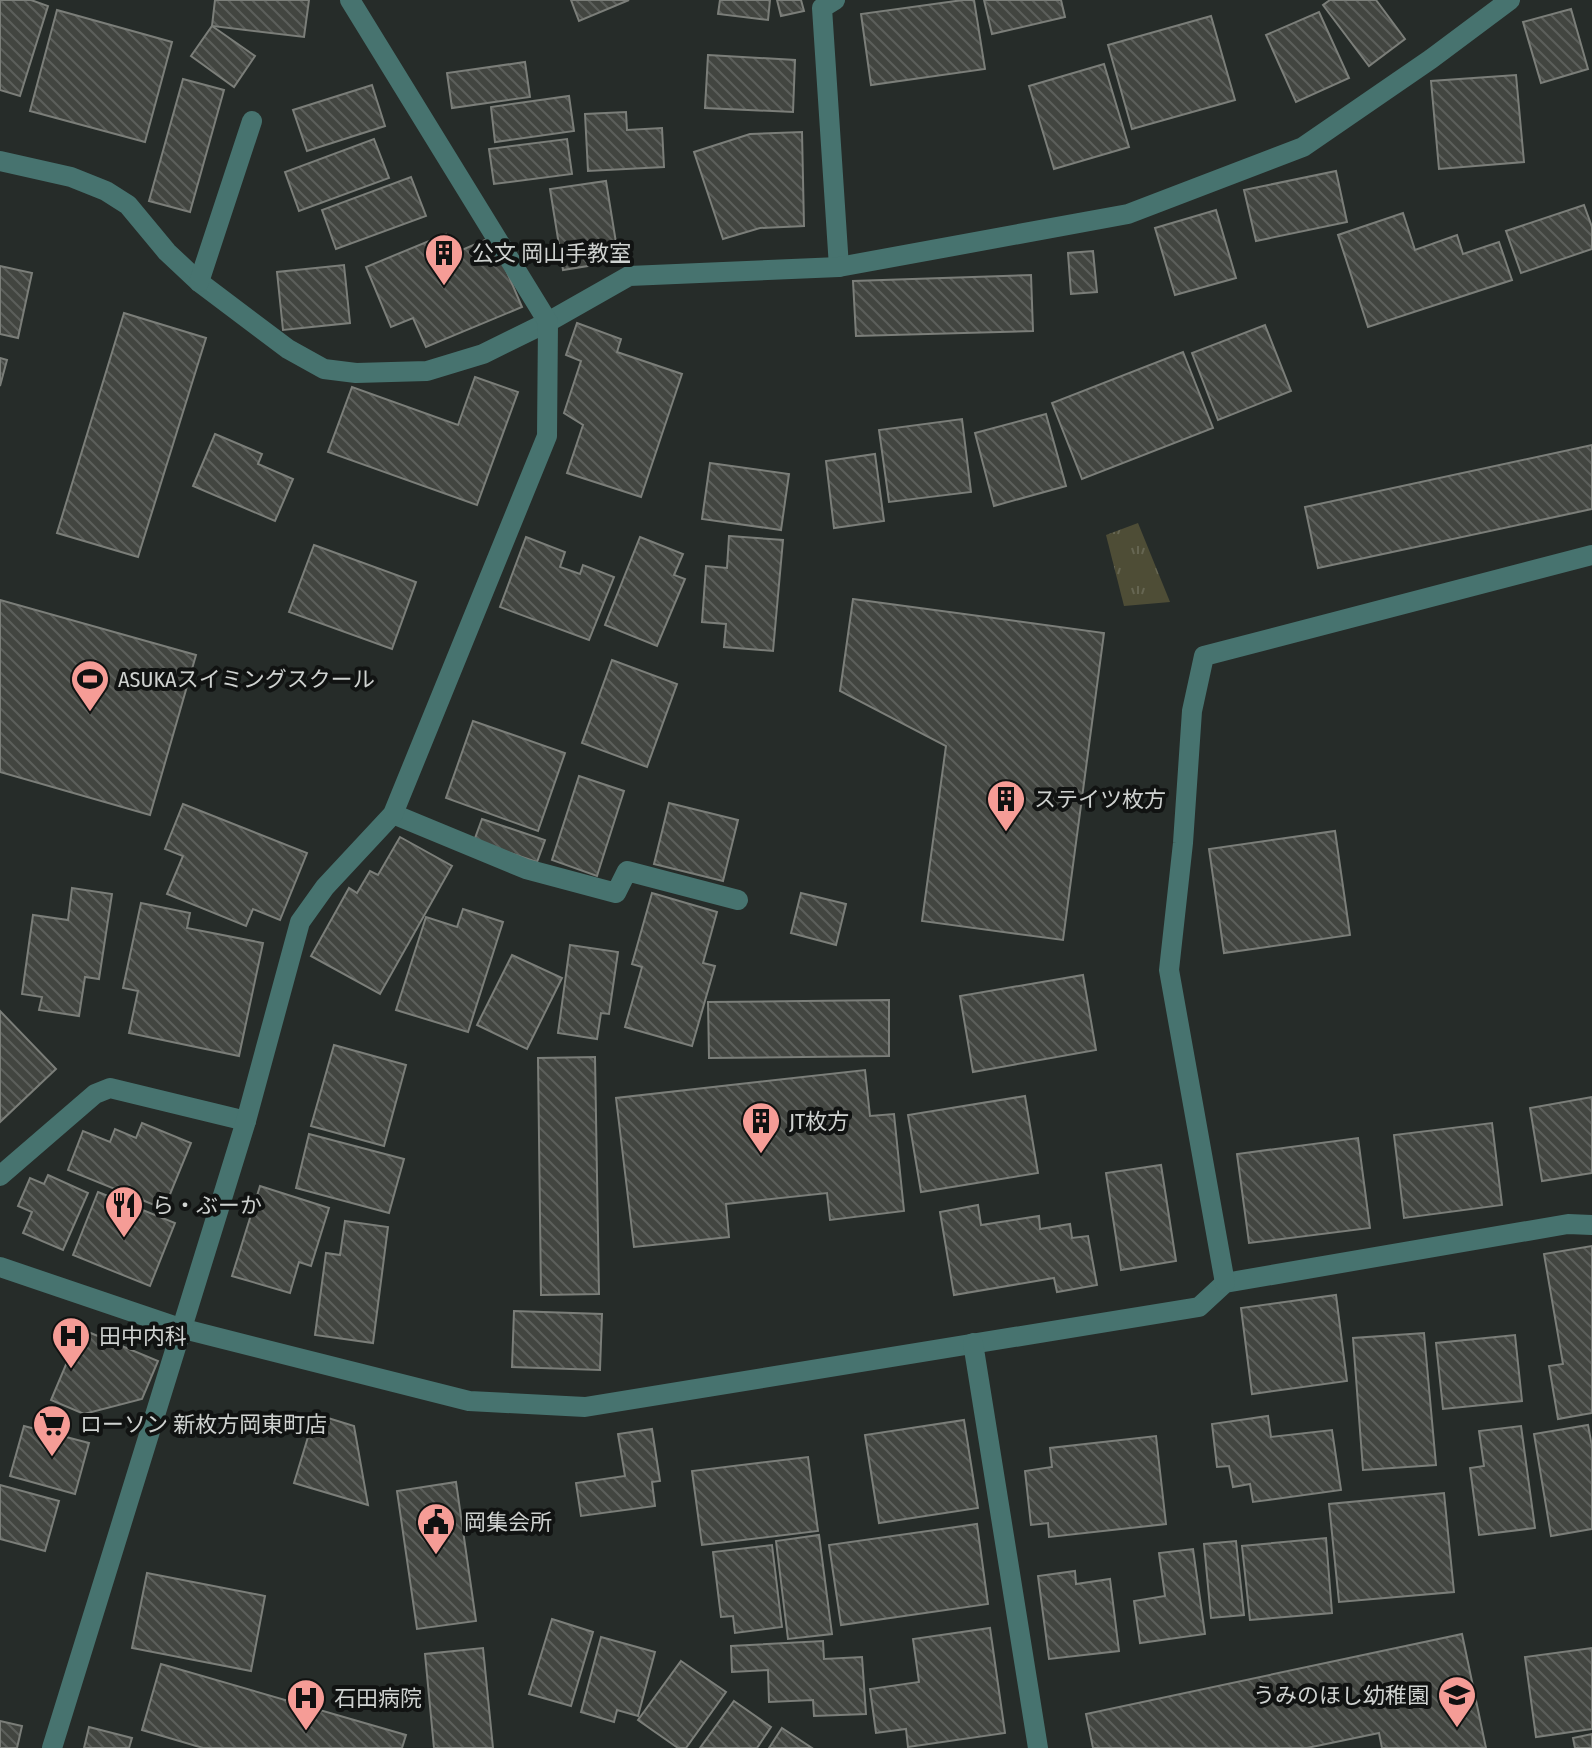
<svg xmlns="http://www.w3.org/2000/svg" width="1592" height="1748" viewBox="0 0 1592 1748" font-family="'Fira Sans Condensed','Noto Sans JP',sans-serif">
	<defs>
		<pattern id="grass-tufts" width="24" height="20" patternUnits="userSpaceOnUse" patternTransform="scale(2)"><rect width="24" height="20" fill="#4e4d36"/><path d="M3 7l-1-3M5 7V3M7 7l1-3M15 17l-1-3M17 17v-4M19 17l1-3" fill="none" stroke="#666652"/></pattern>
		<pattern id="building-back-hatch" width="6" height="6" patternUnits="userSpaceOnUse" patternTransform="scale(2)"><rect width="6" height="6" fill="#424540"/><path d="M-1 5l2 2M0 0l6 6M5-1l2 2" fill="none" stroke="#5c5f5b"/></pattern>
	</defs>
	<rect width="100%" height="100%" fill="#262c29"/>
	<path fill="url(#grass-tufts)" d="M1138 523 1170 602 1124 606 1106 535Z"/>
	<g fill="url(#building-back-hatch)" stroke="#7b7e79" stroke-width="2">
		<path d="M0 0H31L48 6 20 96 0 90Z"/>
		<path d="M215 0H309L304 37 212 26Z"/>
		<path d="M571 0H629L579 21Z"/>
		<path d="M720 0H770L768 20 718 14Z"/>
		<path d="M777 0H801L804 11 781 16Z"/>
		<path d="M963 0H974L985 69 871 85 861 14Z"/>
		<path d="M984 0H1061L1065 17 992 34Z"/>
		<path d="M1330 0H1376L1405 39 1369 66 1323 5Z"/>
		<path d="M1571 9 1588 69 1541 83 1523 22Z"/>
		<path d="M57 10 172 42 145 142 30 111Z"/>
		<path d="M1319 12 1349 78 1296 102 1266 35Z"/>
		<path d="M1211 16 1235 100 1132 129 1108 45Z"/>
		<path d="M212 26 255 56 234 87 191 56Z"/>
		<path d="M708 55 795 60 793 112 705 108Z"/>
		<path d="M525 62 530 97 452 108 447 73Z"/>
		<path d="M1104 64 1129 147 1054 169 1029 86Z"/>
		<path d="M1516 75 1524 162 1439 169 1431 81Z"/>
		<path d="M183 79 224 90 190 212 149 201Z"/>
		<path d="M372 85 385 126 307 151 293 110Z"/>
		<path d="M569 96 574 131 495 142 491 107Z"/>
		<path d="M626 112 627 130 662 128 664 167 588 171 585 114Z"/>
		<path d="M802 132 804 226 760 228 723 239 694 152 750 134Z"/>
		<path d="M374 139 389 178 299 211 285 172Z"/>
		<path d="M567 139 572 174 494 184 489 149Z"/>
		<path d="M1336 171 1347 222 1256 241 1244 190Z"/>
		<path d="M411 177 426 216 336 249 322 210Z"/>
		<path d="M606 181 619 261 563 270 550 189Z"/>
		<path d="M1584 205 1592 227V249L1521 273 1506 231Z"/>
		<path d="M1216 210 1236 278 1175 295 1155 228Z"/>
		<path d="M1403 213 1415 250 1457 235 1463 254 1499 242 1512 280 1368 327 1338 235Z"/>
		<path d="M446 234 455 253 492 237 522 307 426 347 413 318 391 327 366 267Z"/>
		<path d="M1093 251 1097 292 1071 294 1068 253Z"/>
		<path d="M344 265 350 323 283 330 277 272Z"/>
		<path d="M0 266 32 273 18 338 0 334Z"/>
		<path d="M1031 275 1033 331 856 336 853 281Z"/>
		<path d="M124 313 206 338 138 557 57 533Z"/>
		<path d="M577 323 621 339 617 352 682 374 641 497 567 473 583 425 564 413 581 361 566 355Z"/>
		<path d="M1265 325 1291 391 1218 420 1192 353Z"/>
		<path d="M1183 352 1213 428 1082 479 1052 403Z"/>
		<path d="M0 358 7 360 0 386Z"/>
		<path d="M475 377 518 392 477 505 328 452 352 387 458 425Z"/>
		<path d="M1046 414 1066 486 994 506 975 433Z"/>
		<path d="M962 419 971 492 889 502 879 430Z"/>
		<path d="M215 434 262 454 258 464 293 479 275 521 193 486Z"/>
		<path d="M1592 445V509L1318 568 1305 507Z"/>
		<path d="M875 454 884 521 834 528 826 461Z"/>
		<path d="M710 463 789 474 781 530 702 519Z"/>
		<path d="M729 536 783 540 773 651 724 647 726 624 702 622 706 566 727 568Z"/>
		<path d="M526 537 565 552 560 567 580 574 583 565 614 577 589 640 500 607Z"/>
		<path d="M640 537 683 554 674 575 685 579 657 646 605 625Z"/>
		<path d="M314 545 416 582 392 649 289 612Z"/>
		<path d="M853 599 1104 633 1063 940 922 921 946 746 840 691Z"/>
		<path d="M0 600 196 655 150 815 0 772Z"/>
		<path d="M612 660 677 684 647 767 582 743Z"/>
		<path d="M473 721 565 753 538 831 446 798Z"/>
		<path d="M579 776 624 791 597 876 552 860Z"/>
		<path d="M669 803 738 820 723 881 654 864Z"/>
		<path d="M183 804 307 853 280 920 253 909 246 926 167 894 183 856 165 849Z"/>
		<path d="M482 819 545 840 537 862 474 841Z"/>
		<path d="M1335 831 1350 935 1224 953 1209 849Z"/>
		<path d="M400 837 452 866 380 994 311 956 349 888 357 893 370 871 378 875Z"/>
		<path d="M72 888 112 894 99 979 85 977 79 1016 39 1010 42 997 22 994 33 915 68 920Z"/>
		<path d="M652 893 717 912 703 963 715 966 692 1046 625 1027 642 967 632 964Z"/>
		<path d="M801 893 846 904 836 945 791 933Z"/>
		<path d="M141 903 190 913 187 928 263 943 239 1056 129 1033 138 991 123 988Z"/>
		<path d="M463 909 503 922 468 1032 396 1010 426 917 457 927Z"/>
		<path d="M570 945 618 952 609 1014 601 1013 597 1039 558 1033Z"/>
		<path d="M512 955 562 978 527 1049 477 1025Z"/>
		<path d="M1083 975 1096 1050 973 1072 960 996Z"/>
		<path d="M889 1000V1056L709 1058 708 1002Z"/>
		<path d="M0 1011 56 1069 0 1122Z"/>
		<path d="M334 1045 406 1065 384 1146 311 1126Z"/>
		<path d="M595 1057 599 1294 541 1295 538 1058Z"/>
		<path d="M865 1070 870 1116 894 1114 904 1211 830 1220 827 1193 726 1204 729 1237 634 1247 616 1098Z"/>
		<path d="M1025 1096 1038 1173 921 1192 908 1115Z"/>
		<path d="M1592 1097V1173L1542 1181 1530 1108Z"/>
		<path d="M142 1123 191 1143 164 1209 68 1170 83 1131 110 1142 115 1129 136 1138Z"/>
		<path d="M1492 1123 1502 1205 1404 1218 1394 1135Z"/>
		<path d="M309 1134 404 1159 389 1213 296 1188Z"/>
		<path d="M1358 1138 1370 1228 1249 1243 1237 1154Z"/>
		<path d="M1161 1165 1176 1261 1121 1270 1106 1173Z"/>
		<path d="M48 1175 88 1193 63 1250 23 1233 32 1212 18 1206 30 1178 44 1184Z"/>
		<path d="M260 1186 329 1208 311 1266 299 1262 290 1293 232 1276Z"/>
		<path d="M98 1192 175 1223 150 1286 73 1255Z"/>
		<path d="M978 1205 981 1225 1039 1216 1040 1229 1070 1224 1072 1238 1088 1236 1097 1285 1057 1292 1054 1278 954 1295 940 1212Z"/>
		<path d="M345 1221 388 1227 373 1343 315 1335 326 1253 340 1255Z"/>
		<path d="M1592 1246V1413L1558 1419 1549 1366 1563 1364 1544 1254Z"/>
		<path d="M1336 1295 1347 1381 1252 1394 1241 1308Z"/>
		<path d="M514 1311 602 1314 600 1370 512 1367Z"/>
		<path d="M81 1329 158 1361 142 1399 84 1414 51 1400Z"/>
		<path d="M1424 1333 1436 1465 1363 1470 1353 1338Z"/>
		<path d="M1515 1335 1522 1401 1443 1409 1436 1343Z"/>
		<path d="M315 1414 354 1426 368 1505 294 1483Z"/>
		<path d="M1268 1416 1271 1437 1332 1430 1341 1490 1253 1502 1250 1484 1233 1487 1229 1466 1217 1467 1212 1424Z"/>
		<path d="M964 1420 978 1508 879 1523 865 1435Z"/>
		<path d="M1588 1425 1592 1446V1529L1551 1536 1534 1434Z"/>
		<path d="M24 1426 89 1443 75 1494 10 1476Z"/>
		<path d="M1521 1426 1535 1528 1479 1535 1470 1468 1484 1466 1479 1431Z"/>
		<path d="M652 1429 660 1481 652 1482 655 1506 581 1516 576 1483 625 1476 618 1434Z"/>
		<path d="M1156 1436 1166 1524 1049 1537 1048 1523 1031 1525 1025 1471 1052 1467 1050 1448Z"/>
		<path d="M808 1457 818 1531 702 1545 692 1471Z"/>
		<path d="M456 1482 476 1621 417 1629 397 1491Z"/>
		<path d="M0 1485 59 1501 45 1551 0 1539Z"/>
		<path d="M1444 1493 1454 1592 1339 1602 1329 1504Z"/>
		<path d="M977 1524 988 1604 841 1625 829 1545Z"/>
		<path d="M819 1535 832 1634 788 1639 776 1541Z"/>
		<path d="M1326 1538 1332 1613 1250 1620 1242 1546Z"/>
		<path d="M1236 1541 1244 1615 1211 1618 1204 1544Z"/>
		<path d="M772 1545 782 1627 735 1633 733 1616 721 1617 713 1552Z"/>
		<path d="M1193 1549 1205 1634 1140 1643 1134 1601 1165 1596 1159 1553Z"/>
		<path d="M1075 1571 1076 1584 1110 1579 1119 1651 1049 1659 1038 1576Z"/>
		<path d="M147 1573 265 1596 251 1671 132 1648Z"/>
		<path d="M552 1619 593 1632 571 1706 529 1694Z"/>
		<path d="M990 1628 1005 1733 908 1747 906 1729 876 1733 870 1689 919 1682 913 1639Z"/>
		<path d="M1462 1634 1486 1748H1382L1379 1733 1307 1748H1093L1086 1714Z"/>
		<path d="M601 1637 655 1652 638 1716 617 1710 614 1722 581 1712Z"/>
		<path d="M823 1641 824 1659 862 1657 866 1714 814 1716 813 1700 769 1702 768 1670 732 1672 731 1646Z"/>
		<path d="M483 1648 493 1748H434L425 1654Z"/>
		<path d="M1592 1648V1729L1536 1737 1525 1657Z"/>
		<path d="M681 1661 726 1692 686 1748H678L638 1720Z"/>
		<path d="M161 1664 406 1735 402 1748H203L142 1730Z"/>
		<path d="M734 1701 771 1727 757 1748H700Z"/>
		<path d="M0 1721 22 1726 17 1748H0Z"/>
		<path d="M89 1727 132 1738 129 1748H84Z"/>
		<path d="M782 1728 812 1748H769Z"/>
		<path d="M1592 1734V1748H1575L1573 1738Z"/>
	</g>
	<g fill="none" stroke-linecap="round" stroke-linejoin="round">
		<g stroke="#47736f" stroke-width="20">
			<path d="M835 0 822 8 839 267"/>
			<path d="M0 161 71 177 106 191 128 205 167 252 199 282 288 349 324 369 356 373 427 371 483 354 548 322 629 276 839 267 1128 214 1303 147 1431 59 1510 0"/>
			<path d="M199 282 252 121"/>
			<path d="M393 814 526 869 616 893 627 871 738 900"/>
			<path d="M0 1176 95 1094 110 1088 246 1121"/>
			<path d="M0 1267 180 1328 469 1401 585 1407 1199 1307 1225 1283 1568 1224 1592 1225"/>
			<path d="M1225 1283 1169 970 1183 843 1192 711 1204 656 1592 555"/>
			<path d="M973 1343 1038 1748"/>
			<path d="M52 1748 246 1121 300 922 325 887 393 814 547 436 548 322 350 0"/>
		</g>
	</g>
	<defs>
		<symbol id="building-pin" viewBox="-11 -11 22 30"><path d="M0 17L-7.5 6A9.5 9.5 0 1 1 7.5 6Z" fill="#f59c96" stroke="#111312"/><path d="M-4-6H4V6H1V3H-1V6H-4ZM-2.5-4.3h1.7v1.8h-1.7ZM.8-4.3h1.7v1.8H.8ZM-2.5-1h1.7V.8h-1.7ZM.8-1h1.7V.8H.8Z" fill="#111"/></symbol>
		<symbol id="stadium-pin" viewBox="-11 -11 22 30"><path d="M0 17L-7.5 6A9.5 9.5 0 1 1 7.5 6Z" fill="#f59c96" stroke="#111312"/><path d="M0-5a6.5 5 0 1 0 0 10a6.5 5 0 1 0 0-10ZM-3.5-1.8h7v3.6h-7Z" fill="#111"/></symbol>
		<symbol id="restaurant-pin" viewBox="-11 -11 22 30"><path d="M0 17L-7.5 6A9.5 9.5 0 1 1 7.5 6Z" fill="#f59c96" stroke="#111312"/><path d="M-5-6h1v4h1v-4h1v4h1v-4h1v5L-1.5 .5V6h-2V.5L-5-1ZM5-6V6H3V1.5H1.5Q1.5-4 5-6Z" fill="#111"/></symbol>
		<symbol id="hospital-pin" viewBox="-11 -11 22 30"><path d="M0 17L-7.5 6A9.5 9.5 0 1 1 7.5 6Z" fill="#f59c96" stroke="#111312"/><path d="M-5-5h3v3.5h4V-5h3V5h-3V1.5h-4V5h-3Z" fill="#111"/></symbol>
		<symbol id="supermarket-pin" viewBox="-11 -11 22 30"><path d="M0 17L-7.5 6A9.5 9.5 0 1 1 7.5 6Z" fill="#f59c96" stroke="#111312"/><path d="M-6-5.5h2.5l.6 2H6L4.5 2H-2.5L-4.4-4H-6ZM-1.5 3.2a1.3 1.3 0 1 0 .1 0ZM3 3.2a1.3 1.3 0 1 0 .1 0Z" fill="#111"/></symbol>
		<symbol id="civic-pin" viewBox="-11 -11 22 30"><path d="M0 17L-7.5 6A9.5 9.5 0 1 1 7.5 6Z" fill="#f59c96" stroke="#111312"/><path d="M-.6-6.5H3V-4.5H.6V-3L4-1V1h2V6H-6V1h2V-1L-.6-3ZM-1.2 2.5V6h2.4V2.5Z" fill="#111"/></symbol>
		<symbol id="school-pin" viewBox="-11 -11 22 30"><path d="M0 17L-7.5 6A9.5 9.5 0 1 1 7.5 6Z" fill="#f59c96" stroke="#111312"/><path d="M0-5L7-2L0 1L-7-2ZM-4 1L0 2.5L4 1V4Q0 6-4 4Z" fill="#111"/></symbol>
	</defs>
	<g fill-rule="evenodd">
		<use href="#building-pin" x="422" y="231" width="44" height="60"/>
		<use href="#stadium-pin" x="68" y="657" width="44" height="60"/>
		<use href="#building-pin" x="984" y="777" width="44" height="60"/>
		<use href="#building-pin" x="739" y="1099" width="44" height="60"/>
		<use href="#restaurant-pin" x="102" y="1183" width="44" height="60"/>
		<use href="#hospital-pin" x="49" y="1314" width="44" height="60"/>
		<use href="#supermarket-pin" x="30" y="1402" width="44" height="60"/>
		<use href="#civic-pin" x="414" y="1500" width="44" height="60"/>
		<use href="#school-pin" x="1435" y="1673" width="44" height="60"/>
		<use href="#hospital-pin" x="284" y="1676" width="44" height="60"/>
	</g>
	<g text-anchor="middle" stroke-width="8" stroke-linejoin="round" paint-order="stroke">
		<g font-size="22" fill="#cfd2d0" stroke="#111312" text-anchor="start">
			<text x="472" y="261">公文 岡山手教室</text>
			<text x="118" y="687">ASUKAスイミングスクール</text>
			<text x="1034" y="807">ステイツ枚方</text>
			<text x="789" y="1129">JT枚方</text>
			<text x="152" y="1213">ら・ぶーか</text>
			<text x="99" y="1344">田中内科</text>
			<text x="80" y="1432">ローソン 新枚方岡東町店</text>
			<text x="464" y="1530">岡集会所</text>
			<text x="1429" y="1703" text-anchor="end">うみのほし幼稚園</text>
			<text x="334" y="1706">石田病院</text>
		</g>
	</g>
</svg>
